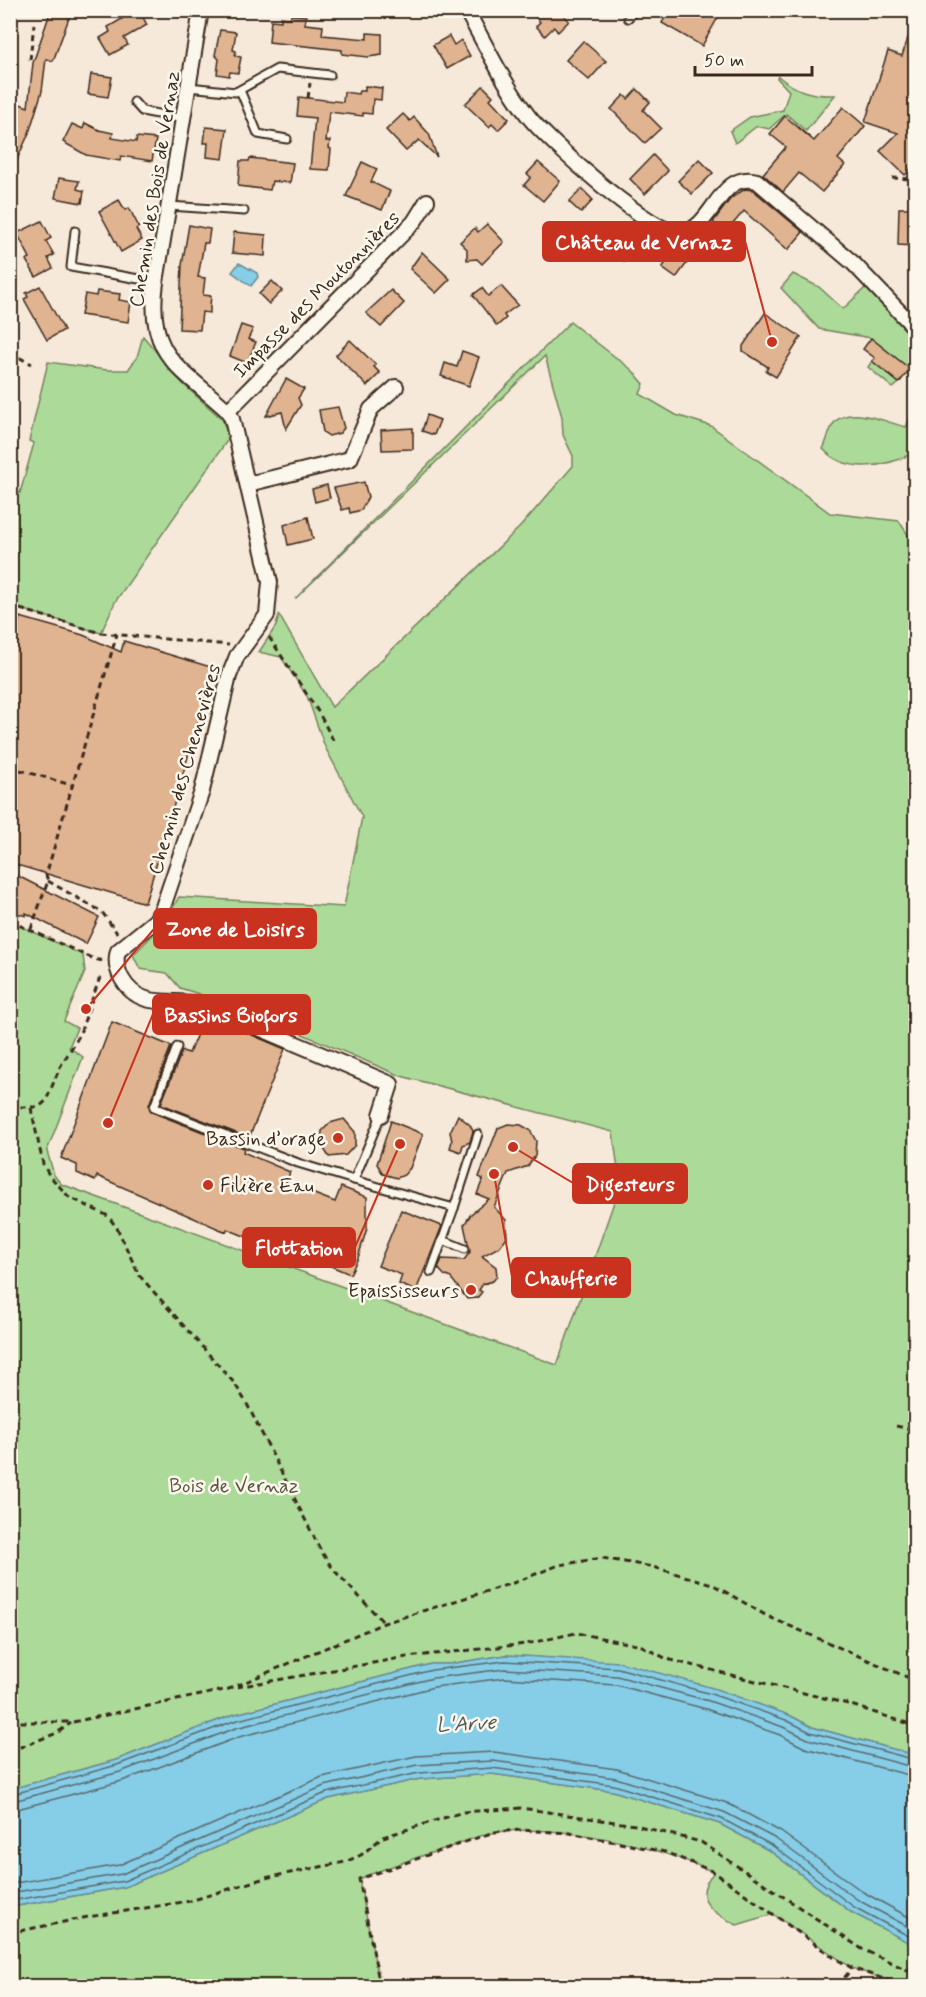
<svg xmlns="http://www.w3.org/2000/svg" width="926" height="1997" viewBox="0 0 926 1997" font-family="Mynerve,sans-serif">
	<rect width="100%" height="100%" fill="#f6e9da"/>
	<filter id="ink" filterUnits="userSpaceOnUse"><feTurbulence type="fractalNoise" baseFrequency=".0167" numOctaves="2"/><feDisplacementMap in="SourceGraphic" scale="12" xChannelSelector="R" yChannelSelector="G"/><feConvolveMatrix kernelMatrix="1 2 1 2 8 2 1 2 1" color-interpolation-filters="sRGB"/></filter>
	<g filter="url(#ink)">
		<g fill="#acda99" stroke="#74825c" stroke-width="1.5">
			<path d="M778 76C796 91 812 96 835 95L806 131 786 114 769 129 757 126 735 143 730 131 750 117 783 110 789 91 777 78Z"/>
			<path d="M793 274 819 287 843 309 866 287 915 340V363L910 369 871 338 819 329 781 288Z"/>
			<path d="M570 322 632 370 644 384 640 394 676 415 711 426 830 513 899 521 916 547 915 1755 812 1727 789 1715 562 1659 506 1655 449 1664H431L232 1715 116 1760 11 1789 10 921 83 955 85 972 64 1021 77 1028 69 1047 83 1057 47 1151 54 1175 61 1184 557 1365 620 1185 613 1132 401 1076 234 1005 180 988 167 973 140 969 133 955 165 922 179 897 344 907 362 817 325 747 307 696 281 657 259 652 276 626 279 615 332 707 520 527 573 466V456L563 435 562 417 545 356 295 599Z"/>
			<path d="M143 336 182 383 222 419 229 438 115 602 101 633 11 606V514L16 492 20 493 34 443 29 441 48 362 107 370H128L137 357Z"/>
			<path d="M872 361 899 383 893 388 868 367Z"/>
			<path d="M915 407V452C887 467 847 475 823 449 827 441 829 430 834 423 849 404 888 423 906 427Z"/>
			<path d="M492 1774 613 1791 720 1824 770 1851 851 1912 916 1946 915 1986H904L852 1968 773 1914 737 1925C713 1913 690 1899 714 1872 653 1845 563 1824 497 1832 482 1834 467 1841 453 1846 421 1856 390 1866 359 1879L380 1986 11 1985V1907L125 1887 328 1799 420 1779Z"/>
		</g>
		<g fill="#86cde7" stroke="#688c97" stroke-width="1.5">
			<path d="M239 263 257 273 258 277 251 286 232 272Z"/>
			<path d="M506 1655 619 1662 713 1688 789 1715 812 1727 915 1755V1946L851 1912 770 1851 720 1824 613 1791 492 1774 420 1779 328 1799 125 1887 11 1907V1789L116 1760 232 1715 431 1664H449Z"/>
			<path d="M11 1985 221 1986H231H11Z"/>
		</g>
		<g fill="none" stroke-linecap="round" stroke-linejoin="round">
			<g stroke="#596b6e" stroke-width="1.5">
				<path d="M10 1795 117 1765 234 1721 432 1670 505 1661 618 1668 711 1694 786 1720 810 1732 916 1760"/>
				<path d="M10 1802 120 1772 236 1728 433 1678 505 1669 617 1676 709 1701 783 1727 808 1739 916 1768"/>
				<path d="M10 1811 122 1781 239 1737 434 1687 505 1678 616 1685 706 1709 780 1735 805 1748 916 1777"/>
				<path d="M10 1884 119 1865 322 1777 416 1756 494 1752 617 1769 727 1803 781 1832 863 1892 916 1921"/>
				<path d="M10 1893 122 1874 324 1786 417 1765 493 1761 616 1778 724 1812 776 1839 858 1900 916 1931"/>
				<path d="M10 1901 124 1881 326 1793 419 1773 492 1768 614 1785 722 1819 773 1846 854 1907 916 1940"/>
			</g>
		</g>
		<g fill="#e0b391" stroke="#3b2a1e" stroke-width="1.5">
			<path d="M51 10H72L53 61 46 59 42 91 29 133 10 175V119L17 103 28 107 33 63Z"/>
			<path d="M117 10H139L147 25 124 38 128 45 110 55 100 38 110 32 108 27 122 19Z"/>
			<path d="M529 10H559L569 21 558 32 554 27 545 36 536 26 540 22Z"/>
			<path d="M669 10H722L702 46 662 23Z"/>
			<path d="M291 15 306 16 305 24 323 26 322 35 367 39V33L382 34V55L368 57 342 54V50L269 42 271 20 281 21V17L290 18Z"/>
			<path d="M913 23 915 24V165L905 175 880 151 898 133 865 122 888 51 902 56Z"/>
			<path d="M220 30 236 32 233 50 236 51 235 56 241 57 238 73 230 72 229 76 217 74 219 59 215 55Z"/>
			<path d="M449 36 454 45 461 40 470 56 447 69 433 45Z"/>
			<path d="M583 41 606 61 589 80 566 60Z"/>
			<path d="M91 74 112 77 108 97 88 94Z"/>
			<path d="M365 86 382 88 381 100 373 99 372 114 363 113V116L329 112 326 141H330L329 148 331 149 329 170 310 169 315 118 297 116 299 97 343 102 344 92 358 94 359 91H365Z"/>
			<path d="M483 86 493 96 490 99 509 119 498 130 492 124 489 127 465 104Z"/>
			<path d="M637 89 650 102 643 110 661 128 645 143 611 109 624 95 628 99Z"/>
			<path d="M843 107 865 126 838 159 845 165 822 192 799 173 783 192 763 174 786 147 770 134 785 116 814 141Z"/>
			<path d="M403 114 410 121 414 117 429 134 437 157 419 140 406 151 386 130Z"/>
			<path d="M85 123 99 130 113 133 112 138 136 142 137 137 156 139 152 161 121 156 120 161 86 155 63 142 72 124 83 129Z"/>
			<path d="M206 127 227 129 223 159 207 157 208 143H204Z"/>
			<path d="M653 155 668 171 645 194 630 179Z"/>
			<path d="M250 158 293 163 290 183 272 181 270 190 238 186 240 161H249Z"/>
			<path d="M699 159 713 173 692 194 678 181Z"/>
			<path d="M362 162 377 169 371 182 390 191 382 210 346 196Z"/>
			<path d="M538 162 560 181 543 201 524 185 531 177 527 174Z"/>
			<path d="M59 178 79 181 77 189 84 191 82 203 55 198Z"/>
			<path d="M582 189 593 200 581 213 569 202Z"/>
			<path d="M745 189 753 190 803 232 788 250 744 211 725 233 713 222 731 198Z"/>
			<path d="M119 200 125 210 129 208 139 227 136 229 142 240 121 252 99 211Z"/>
			<path d="M899 208H915V246L898 245Z"/>
			<path d="M42 221 51 238 46 241 54 255 48 258 53 268 36 277 26 260 30 258 17 233Z"/>
			<path d="M633 221 690 259 676 278 662 268 665 264 643 246 640 250 637 248 625 262 609 250Z"/>
			<path d="M487 224 504 242 482 264 477 259 467 260V249L460 242 475 228 478 232Z"/>
			<path d="M189 225 210 229 208 243H204L198 277 205 278 203 295 211 296 210 306V313L202 312 200 330 179 329 182 265Z"/>
			<path d="M234 232 266 235 265 256 232 253Z"/>
			<path d="M422 252 450 279 436 293 410 269Z"/>
			<path d="M272 281 282 291 269 304 259 294Z"/>
			<path d="M40 286 64 330 47 340 24 299 28 297 26 293Z"/>
			<path d="M501 286 518 305 504 315 506 318 497 326 473 295 482 288 488 296Z"/>
			<path d="M391 290 404 303 381 327 366 313Z"/>
			<path d="M97 291 120 294 119 300 131 302 128 322 81 315 85 294 96 296Z"/>
			<path d="M765 313 801 337 776 377 766 371 768 367 743 351V346Z"/>
			<path d="M241 325 253 329 248 339 256 342 247 363 230 356Z"/>
			<path d="M871 338 910 369 899 383 872 361 875 358 863 349Z"/>
			<path d="M350 340 376 365 374 367 380 373 367 386 336 355Z"/>
			<path d="M462 351 479 357 469 386 441 376 445 363 457 367Z"/>
			<path d="M286 379 304 389 298 398 301 405 286 429 282 412 266 416Z"/>
			<path d="M338 407 344 428 340 433 329 436 323 432 319 410Z"/>
			<path d="M427 415 440 420 434 435 422 431Z"/>
			<path d="M413 428V449L382 450 381 430Z"/>
			<path d="M364 482 368 497 361 510 350 513 349 508 342 510 334 488Z"/>
			<path d="M327 485 330 498 315 502 312 489Z"/>
			<path d="M308 517 313 539 288 545 284 525Z"/>
			<path d="M20 617 83 635 121 652 124 641 214 668 145 903 10 863V650Z"/>
			<path d="M10 872 99 917 86 944 26 913V916L10 911Z"/>
			<path d="M205 1015 285 1049 249 1138 161 1104 182 1051 189 1053Z"/>
			<path d="M112 1022 171 1046 149 1105 151 1112 244 1148 243 1152 290 1172 286 1183 335 1202 341 1187 367 1197V1228L358 1258 350 1274 304 1255 302 1259 227 1229 226 1232 97 1176 95 1181 77 1173V1165L61 1158Z"/>
			<path d="M458 1115 470 1125 473 1131 470 1142 463 1145 461 1152 450 1148 452 1141 450 1132Z"/>
			<path d="M344 1119 355 1132V1145L346 1155 329 1157 321 1144 322 1131 330 1123Z"/>
			<path d="M391 1121 423 1134 410 1168 404 1175 397 1178 383 1174 377 1164Z"/>
			<path d="M508 1124 521 1125 530 1130 536 1141 535 1156 528 1166 508 1173 494 1207 506 1220 507 1237 499 1247 482 1256 496 1267 497 1276 493 1281 483 1284 479 1290 482 1292 477 1298 467 1299 451 1278 444 1275 438 1268 442 1259 464 1260 470 1252 464 1225 471 1214 489 1199 477 1194 483 1179 479 1177 498 1128Z"/>
			<path d="M401 1210 442 1226 416 1291 399 1284 402 1275 378 1266Z"/>
		</g>
		<g fill="none" stroke-linecap="round" stroke-linejoin="round">
			<defs>
				<g id="lane">
					<path d="M628 18 635 10"/>
					<path d="M10 56 13 10"/>
					<path d="M189 87 236 92 277 69 330 75"/>
					<path d="M240 90 258 134 287 139"/>
					<path d="M134 102 142 111 184 119"/>
					<path d="M169 206 244 211"/>
					<path d="M75 231 71 267 156 282"/>
					<path d="M177 1047 154 1107 298 1163 354 1180 381 1115"/>
					<path d="M354 1180 454 1208 478 1134"/>
					<path d="M443 1240 465 1249"/>
					<path d="M431 1272 454 1208"/>
				</g>
				<g id="street">
					<path d="M201 10 156 282C146 356 179 366 228 411L232 419 270 582 267 615 237 656 229 676 202 791 162 910 155 921 118 951C115 961 117 970 122 979 141 1013 177 996 207 1006L391 1084 381 1115"/>
					<path d="M466 10C486 45 504 85 529 117 547 140 657 240 683 233 714 226 719 171 757 181L853 263 916 329"/>
					<path d="M228 411 414 222 427 201"/>
					<path d="M248 484 350 459 371 409 396 387"/>
				</g>
			</defs>
			<use href="#lane" stroke="#3b2a1e" stroke-width="11"/>
			<use href="#street" stroke="#3b2a1e" stroke-width="18"/>
			<g stroke="#3b2a1e" stroke-width="3" stroke-dasharray="6 4.5" stroke-linecap="butt">
				<path d="M30 60 34 24"/>
				<path d="M308 98 310 83"/>
				<path d="M892 178 916 179"/>
				<path d="M10 353 32 364"/>
				<path d="M10 606 101 633 229 645"/>
				<path d="M269 637 319 713 334 742"/>
				<path d="M10 767 71 785"/>
				<path d="M180 785 189 788"/>
				<path d="M48 881 102 912 117 933"/>
				<path d="M10 921 94 959 103 961"/>
				<path d="M31 929 48 881 46 875 117 634"/>
				<path d="M10 1107H39L46 1101 60 1067 79 1036 99 980 104 975"/>
				<path d="M31 1108 43 1164 49 1175 69 1197 108 1216 117 1228 139 1275 235 1384 247 1404 321 1551 333 1569 384 1623"/>
				<path d="M896 1426 916 1430"/>
				<path d="M237 1687 407 1657 526 1644 576 1633 642 1646 667 1659 848 1704 916 1726"/>
				<path d="M10 1722H73L229 1689 384 1623 513 1583 559 1565 602 1558 653 1567 712 1584 767 1616 916 1681"/>
				<path d="M10 1751 57 1733 71 1723"/>
				<path d="M10 1933 88 1917 190 1901 265 1878 345 1862 361 1855 383 1837 463 1812 521 1808 635 1825 701 1842 862 1949 916 1974"/>
				<path d="M380 1986 359 1879 494 1832 520 1830 570 1833 665 1852 714 1872 833 1957 852 1968 904 1986"/>
				<path d="M838 1986 852 1968"/>
			</g>
			<use href="#lane" stroke="#fbf7ec" stroke-width="7"/>
			<use href="#street" stroke="#fbf7ec" stroke-width="14"/>
		</g>
	</g>
	<g fill="#c8321e" stroke="#fbf7ec" stroke-width="2">
		<circle cx="338" cy="1138" r="6"/>
		<circle cx="208" cy="1185" r="6"/>
		<circle cx="471" cy="1290" r="6"/>
	</g>
	<g text-anchor="middle" stroke-width="5" stroke-linejoin="round" paint-order="stroke">
		<g font-size="20" fill="#3b2a1e" stroke="#fbf7ec">
			<text transform="translate(154 189) rotate(-81)" y="7">Chemin des Bois de Vernaz</text>
			<text transform="translate(316 294) rotate(-45)" y="7">Impasse des Moutonnières</text>
			<text transform="translate(184 769) rotate(-74)" y="7">Chemin des Chenevières</text>
		</g>
		<g font-size="20" fill="#3b2a1e" stroke="#fbf7ec" text-anchor="end">
			<text x="326" y="1145">Bassin d’orage</text>
			<text x="220" y="1192" text-anchor="start">Filière Eau</text>
			<text x="459" y="1297">Epaississeurs</text>
		</g>
		<g font-size="20" fill="#57563d" stroke="#fbf7ec">
			<text x="234" y="1492">Bois de Vernaz</text>
		</g>
		<g font-size="21" font-style="italic" fill="#525b5a" stroke="#fbf7ec">
			<text transform="translate(466 1723) rotate(-3)" y="7">L'Arve</text>
		</g>
	</g>
	<path fill="none" stroke="#c8321e" stroke-width="2" d="M772 342L745 241M86 1009L154 929M108 1123L153 1014M513 1147L573 1183M400 1144L355 1247M494 1174L512 1277"/>
	<g fill="#c8321e" stroke="#fbf7ec" stroke-width="2">
		<circle cx="772" cy="342" r="6"/>
		<circle cx="86" cy="1009" r="6"/>
		<circle cx="108" cy="1123" r="6"/>
		<circle cx="513" cy="1147" r="6"/>
		<circle cx="400" cy="1144" r="6"/>
		<circle cx="494" cy="1174" r="6"/>
	</g>
	<g fill="#c8321e" stroke="#c8321e" stroke-width="2">
		<rect x="543" y="222" width="202" height="39" rx="6"/>
		<rect x="154" y="909" width="162" height="39" rx="6"/>
		<rect x="153" y="995" width="157" height="39" rx="6"/>
		<rect x="573" y="1164" width="114" height="39" rx="6"/>
		<rect x="243" y="1228" width="112" height="39" rx="6"/>
		<rect x="512" y="1258" width="118" height="39" rx="6"/>
	</g>
	<g font-size="21" text-anchor="middle" font-weight="bold" fill="#fff">
		<text x="644" y="249">Château de Vernaz</text>
		<text x="235" y="936">Zone de Loisirs</text>
		<text x="231" y="1022">Bassins Biofors</text>
		<text x="630" y="1191">Digesteurs</text>
		<text x="299" y="1255">Flottation</text>
		<text x="571" y="1285">Chaufferie</text>
	</g>
	<rect width="926" height="1997" fill="none" stroke="#fbf7ec" stroke-width="36"/>
	<rect x="18" y="18" width="890" height="1961" fill="none" stroke="#3b2a1e" stroke-width="2" filter="url(#ink)"/>
	<path d="M695 66v9h117v-9" fill="none" stroke="#3b2a1e" stroke-width="3"/>
	<text x="704" y="66" font-size="18" fill="#3b2a1e" stroke="#fbf7ec" stroke-width="4.5" paint-order="stroke">50 m</text>
</svg>
